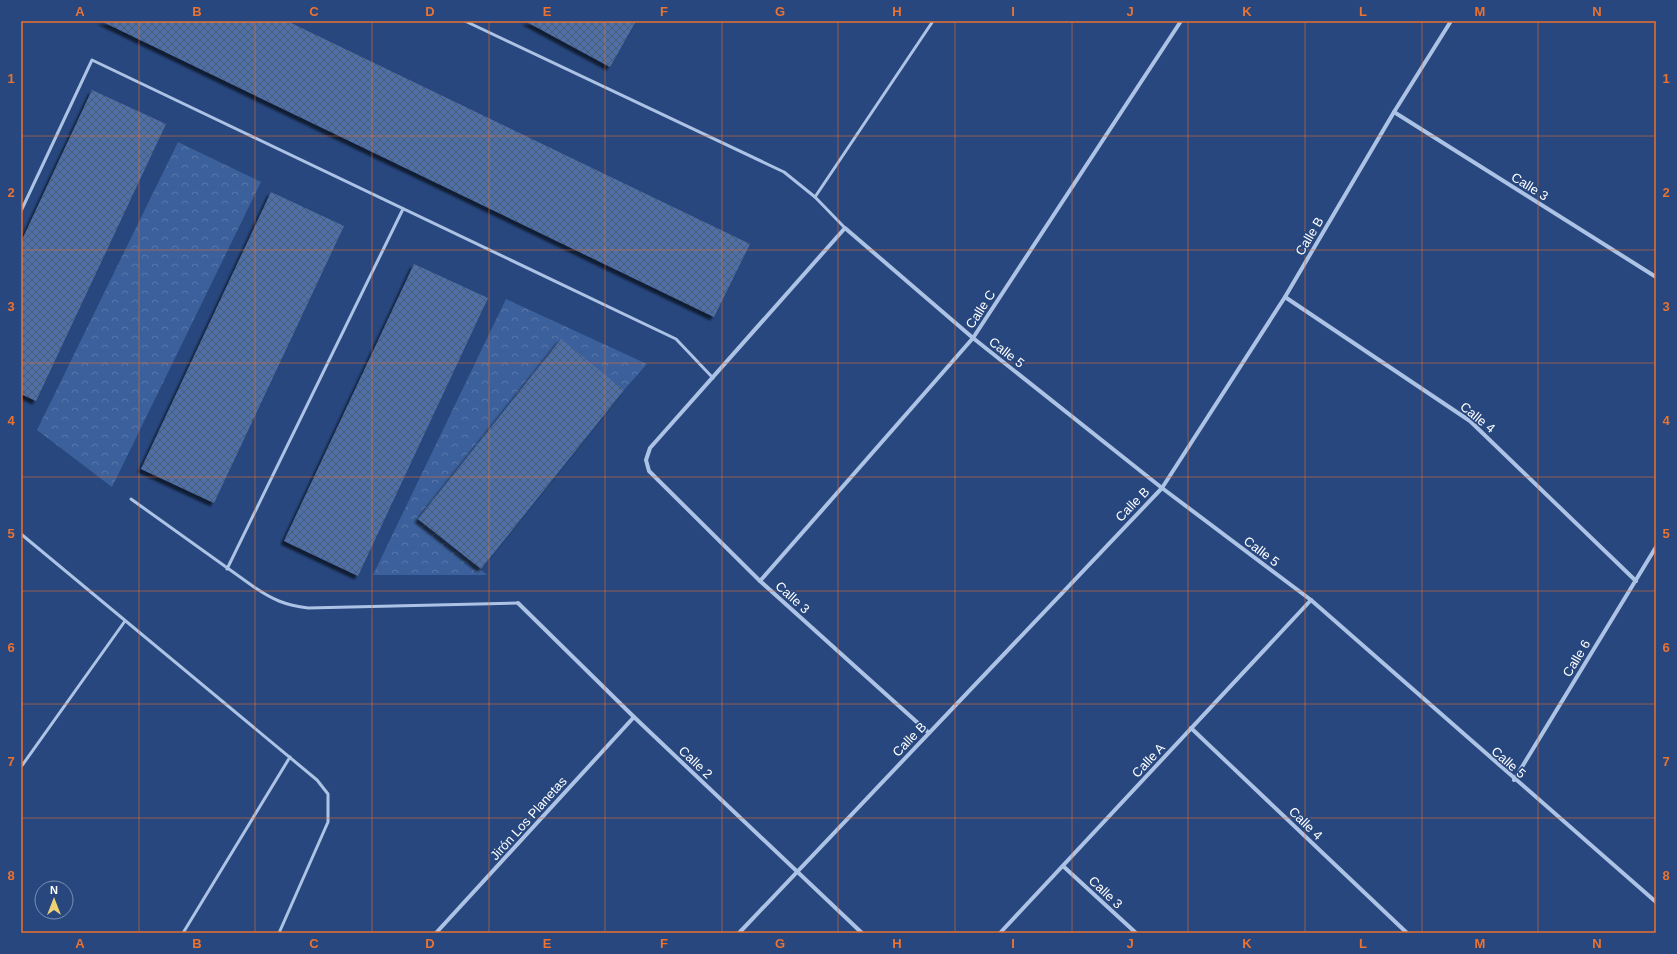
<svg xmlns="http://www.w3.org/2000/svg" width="1677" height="954" viewBox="0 0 1677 954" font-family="Helvetica,sans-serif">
	<defs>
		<pattern id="forest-crowns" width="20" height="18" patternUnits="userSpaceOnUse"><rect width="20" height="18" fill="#3b609b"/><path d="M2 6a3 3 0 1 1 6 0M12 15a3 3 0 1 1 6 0" fill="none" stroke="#5878aa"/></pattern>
		<pattern id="building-cross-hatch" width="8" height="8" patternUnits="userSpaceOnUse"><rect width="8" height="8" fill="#5070a6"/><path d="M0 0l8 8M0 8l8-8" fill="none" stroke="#4e5c74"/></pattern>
		<filter id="shadow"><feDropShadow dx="-3.5" dy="3.5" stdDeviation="1" flood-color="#0009"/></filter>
	</defs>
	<rect width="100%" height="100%" fill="#27477e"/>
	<g fill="url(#forest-crowns)">
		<path d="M178 142 261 182 112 487 37 430Z"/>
		<path d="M506 299 647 364 624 390 560 340 418 519 487 575H373Z"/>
	</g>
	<g fill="url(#building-cross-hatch)" filter="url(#shadow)">
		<path d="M101 21H287L750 244 714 317Z"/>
		<path d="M525 21H636L610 67Z"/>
		<path d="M92 90 166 124 36 401 21 394V242Z"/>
		<path d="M271 192 344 226 214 503 141 469Z"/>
		<path d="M414 264 488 298 358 576 284 541Z"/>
		<path d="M561 339 624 390 481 569 418 519Z"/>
	</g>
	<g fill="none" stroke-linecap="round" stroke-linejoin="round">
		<g stroke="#adc3e5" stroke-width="3">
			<path d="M465 21 784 172 815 197 845 228"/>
			<path d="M815 197 933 21"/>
			<path d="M21 211 92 60 676 339 713 378"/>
			<path d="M131 499 254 587C273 600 285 605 308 608L518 603"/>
			<path d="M21 534 317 780 328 794V822L279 933"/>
			<path d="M227 569 403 209"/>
			<path d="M21 767 125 621"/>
			<path d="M183 933 290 757"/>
		</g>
		<g stroke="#adc3e5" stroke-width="4">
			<path d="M1394 112 1656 277"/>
			<path d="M1285 297 1470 421 1636 581"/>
			<path d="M760 581 973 338 1181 21"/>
			<path d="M518 603 634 717 862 933"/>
			<path d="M1191 728 1407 933"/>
			<path d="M929 733 760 581 649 471 646 460 650 448 845 228 973 338 1162 488 1311 600 1656 902"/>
			<path d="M1514 780 1656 547"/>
			<path d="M1063 866 1136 933"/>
			<path d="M436 933 634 717"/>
			<path d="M739 933 1162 488 1285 297 1394 112 1451 21"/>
			<path d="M1000 933 1311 600"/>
		</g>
	</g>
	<path fill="none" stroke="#eb7230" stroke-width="1" stroke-opacity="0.55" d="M139 21V933M255 21V933M372 21V933M489 21V933M605 21V933M722 21V933M838 21V933M955 21V933M1072 21V933M1188 21V933M1305 21V933M1422 21V933M1538 21V933M21 136H1656M21 250H1656M21 363H1656M21 477H1656M21 591H1656M21 704H1656M21 818H1656"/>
	<g text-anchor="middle" stroke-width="3.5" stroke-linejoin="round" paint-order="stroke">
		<g font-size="13" fill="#fff" stroke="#27477e">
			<text transform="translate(1530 186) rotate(32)" y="5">Calle 3</text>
			<text transform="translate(1309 236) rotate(-59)" y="5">Calle B</text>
			<text transform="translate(980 309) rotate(-57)" y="5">Calle C</text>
			<text transform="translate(1007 352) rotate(38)" y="5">Calle 5</text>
			<text transform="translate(1478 417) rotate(39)" y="5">Calle 4</text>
			<text transform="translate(1132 504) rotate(-46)" y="5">Calle B</text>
			<text transform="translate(1262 551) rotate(37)" y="5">Calle 5</text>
			<text transform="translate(793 597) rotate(42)" y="5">Calle 3</text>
			<text transform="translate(1576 658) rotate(-59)" y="5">Calle 6</text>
			<text transform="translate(909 739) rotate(-46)" y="5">Calle B</text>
			<text transform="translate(1148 760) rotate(-47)" y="5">Calle A</text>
			<text transform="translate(696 762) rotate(43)" y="5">Calle 2</text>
			<text transform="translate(1509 762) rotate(41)" y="5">Calle 5</text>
			<text transform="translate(528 818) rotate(-48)" y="5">Jirón Los Planetas</text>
			<text transform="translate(1306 823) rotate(44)" y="5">Calle 4</text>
			<text transform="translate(1106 892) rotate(43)" y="5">Calle 3</text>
		</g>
	</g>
	<rect width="1677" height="954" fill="none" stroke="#27477e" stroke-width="44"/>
	<g transform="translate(54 900)"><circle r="19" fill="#27477e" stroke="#7d91b2"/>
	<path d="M0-3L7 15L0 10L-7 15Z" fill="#edd173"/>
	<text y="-6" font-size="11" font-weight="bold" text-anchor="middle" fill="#ffffff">N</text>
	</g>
	<rect x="22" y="22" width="1633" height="910" fill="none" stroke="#eb7230" stroke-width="1.5"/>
	<g font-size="13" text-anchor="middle" font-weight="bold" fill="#eb7230">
		<text x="80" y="16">A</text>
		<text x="197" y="16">B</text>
		<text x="314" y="16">C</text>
		<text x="430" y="16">D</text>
		<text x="547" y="16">E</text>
		<text x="664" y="16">F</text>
		<text x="780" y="16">G</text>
		<text x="897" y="16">H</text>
		<text x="1013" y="16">I</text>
		<text x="1130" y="16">J</text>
		<text x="1247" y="16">K</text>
		<text x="1363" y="16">L</text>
		<text x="1480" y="16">M</text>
		<text x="1597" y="16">N</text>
		<text x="11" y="83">1</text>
		<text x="1666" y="83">1</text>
		<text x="11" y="197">2</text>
		<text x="1666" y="197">2</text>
		<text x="11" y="311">3</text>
		<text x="1666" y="311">3</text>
		<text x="11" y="425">4</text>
		<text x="1666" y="425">4</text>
		<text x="11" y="538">5</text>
		<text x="1666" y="538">5</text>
		<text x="11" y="652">6</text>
		<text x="1666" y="652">6</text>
		<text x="11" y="766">7</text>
		<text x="1666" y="766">7</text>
		<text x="11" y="880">8</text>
		<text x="1666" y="880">8</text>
		<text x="80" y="948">A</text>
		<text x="197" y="948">B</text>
		<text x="314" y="948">C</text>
		<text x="430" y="948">D</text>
		<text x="547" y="948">E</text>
		<text x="664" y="948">F</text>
		<text x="780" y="948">G</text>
		<text x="897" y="948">H</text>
		<text x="1013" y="948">I</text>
		<text x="1130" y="948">J</text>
		<text x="1247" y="948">K</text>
		<text x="1363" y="948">L</text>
		<text x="1480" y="948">M</text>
		<text x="1597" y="948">N</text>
	</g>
</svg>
